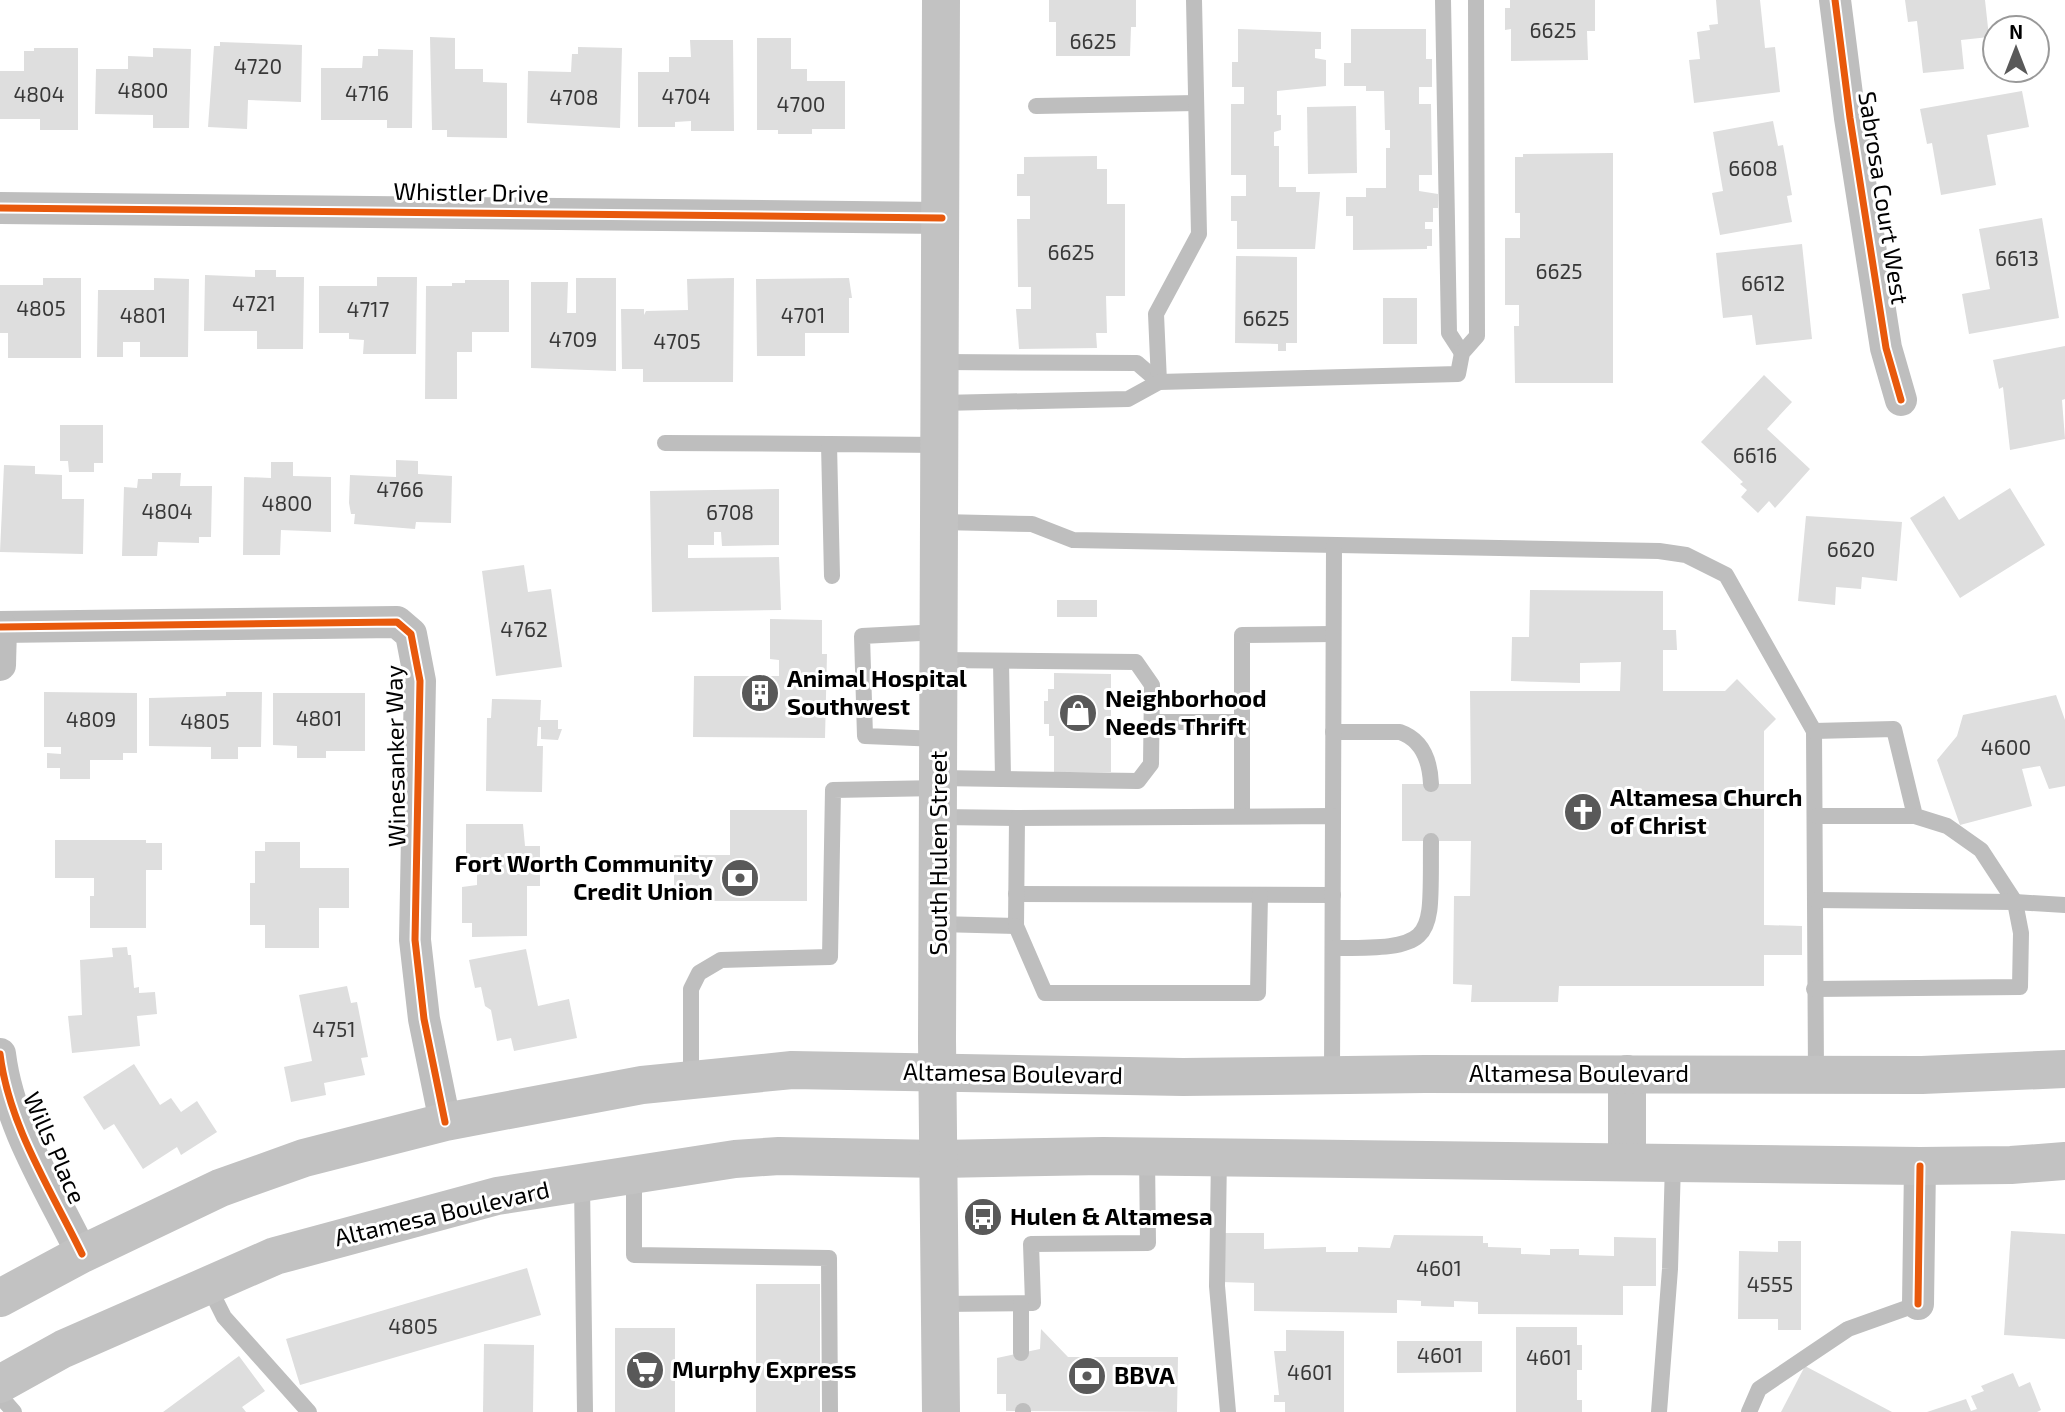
<svg xmlns="http://www.w3.org/2000/svg" width="2065" height="1412" viewBox="0 0 2065 1412" font-family="'Exo 2',sans-serif">
	<rect width="100%" height="100%" fill="#fff"/>
	<g fill="#dedede">
		<path d="M1049 0H1136V27H1131L1130 56H1056V22H1049Z"/>
		<path d="M1510 0H1595V31H1587L1588 60 1511 61V29L1505 30V8H1510Z"/>
		<path d="M1716 0H1760L1765 48 1775 47 1780 92 1694 103 1689 60 1700 59 1697 32 1710 30 1709 25 1718 24Z"/>
		<path d="M1905 0H1985L1989 37 1961 40 1964 69 1923 73 1917 21 1908 22Z"/>
		<path d="M1238 29 1321 32V49H1315V58L1326 60V86L1277 91V115H1281V130L1274 132V146H1279V187H1296V192H1320L1315 249H1237V221H1231V196H1246V175H1231V104H1244V87H1232V62H1238Z"/>
		<path d="M1351 29H1426V59H1432V87H1419V104H1431L1432 175H1419V191L1438 194V208H1433V222H1425V229H1432V246H1427V249L1353 250V216H1346V197H1366V188H1386V148H1390V130H1385L1384 91H1366V86H1344V63H1351Z"/>
		<path d="M430 37 455 38V69H483V82L507 83V138L447 137V130H432Z"/>
		<path d="M757 38H791V69H807V81H845V129H812V134H778V130H757Z"/>
		<path d="M690 40H733L734 131H691V121L675 122V127H638V72H669V57H691Z"/>
		<path d="M220 42 302 45 301 102 248 100 247 129 208 127 214 46H220Z"/>
		<path d="M578 47 622 48 620 128 527 123 528 71 571 72 572 54H578Z"/>
		<path d="M34 48H78V130H40V119H0V71H24V51H34Z"/>
		<path d="M153 48 191 49 189 128H153V115L95 114 96 69H128V56L153 57Z"/>
		<path d="M378 49 413 50 412 128H387V120H321V68H362L363 56H378Z"/>
		<path d="M2022 91 2029 127 1987 135 1996 185 1941 195 1932 143 1927 144 1920 109Z"/>
		<path d="M1356 106 1357 173 1308 174 1307 107Z"/>
		<path d="M1773 121 1778 146 1783 145 1792 195 1787 196 1792 222 1720 235 1712 193 1723 191 1713 132Z"/>
		<path d="M1613 153V383H1515L1514 326H1519V305H1505V238H1520V213H1515V157H1523V154Z"/>
		<path d="M1097 156V169H1107V204H1125V296H1106L1107 333H1096L1097 348 1019 349 1016 309H1031V287H1018L1017 219H1030V196H1017V174H1024V157Z"/>
		<path d="M2042 218 2059 318 1969 334 1962 294 1990 289 1979 229Z"/>
		<path d="M1802 244 1812 339 1756 345 1752 315 1723 318 1716 253Z"/>
		<path d="M1236 256 1297 257V343H1286V351H1278V344L1235 343Z"/>
		<path d="M255 270H276V277H304L303 349H257V331H204L205 275 255 277Z"/>
		<path d="M377 277H417L416 354H363L364 340 349 339V333H319V286H377Z"/>
		<path d="M43 278H81V358H8V333H0V285H43Z"/>
		<path d="M154 278 189 279 188 357H140V342H123V357H97L98 290H154Z"/>
		<path d="M576 278H616V371L531 368V282H568L567 313H576Z"/>
		<path d="M734 278 733 382H643V369H622L621 309H644V315L646 311 688 310 687 279Z"/>
		<path d="M849 278 852 298H849V333H805V356H757L756 279Z"/>
		<path d="M465 280H509V332H472V352H457V399H425L426 286H452V283H465Z"/>
		<rect x="1383" y="298" width="34" height="46"/>
		<path d="M2065 346V399L2062 400 2065 439 2010 450 2003 387 1999 389 1993 360Z"/>
		<path d="M1764 375 1792 402 1767 429 1810 469 1775 508 1769 501 1758 513 1741 497 1747 490 1740 484 1743 482 1701 442Z"/>
		<path d="M60 425H103V463H94V472H69L68 461H60Z"/>
		<path d="M396 460 418 461V474L452 476 451 523 416 522 415 529 354 524 355 514H351L349 503 350 475 396 477Z"/>
		<path d="M271 462H293V476L331 477V532L281 530 280 555H243L244 477 271 478Z"/>
		<path d="M4 465 35 466V474L62 475V499H84L83 554 0 552Z"/>
		<path d="M152 473H181L180 486H212L211 537H199V543L158 542 157 556H122L124 487 137 488 138 479H152Z"/>
		<path d="M2010 488 2045 545 1960 598 1910 518 1944 496 1959 520Z"/>
		<path d="M779 489V545L722 546 721 532H714V545H688V558L779 557 781 610 652 612 650 491Z"/>
		<path d="M1806 516 1902 522 1897 581 1862 577 1861 589 1836 587 1835 605 1798 601Z"/>
		<path d="M524 565 528 592 551 589 562 667 496 676 482 571Z"/>
		<path d="M1530 590 1663 591V630H1676L1677 650H1663V691H1725L1737 679 1776 719 1764 731V925L1802 926V955H1764V986H1559L1558 1002H1471L1472 985 1453 984 1454 896H1470L1471 841H1402V784H1471L1470 691H1620L1621 662 1580 663V683L1511 681 1512 637H1529Z"/>
		<rect x="1057" y="600" width="40" height="17"/>
		<path d="M770 619 822 620V654H827L825 738 693 737 694 676H779V660L770 659Z"/>
		<path d="M1054 673 1111 674V772H1054V736H1049V724H1044V701H1048V689H1054Z"/>
		<path d="M44 692 137 693V753H123V760H90V779H60V768H47V753L61 754V747H44Z"/>
		<path d="M226 692H262L261 747H238V759H211V747L149 746V698L226 696Z"/>
		<path d="M273 693H365V751H326V758H297V746L273 745Z"/>
		<path d="M2056 695 2065 720V786L2049 789 2040 766 2022 769 2032 806 1960 825 1937 760 1957 736 1963 715Z"/>
		<path d="M492 699 541 700 540 720H558V729H562L558 740 541 739V727H538L537 746H543L542 792 486 791 487 718H491Z"/>
		<path d="M730 810H807V901H674V855H730Z"/>
		<path d="M466 824H523L525 846H540V886H527V936L472 937V923H462V887L477 885V867H466Z"/>
		<path d="M55 840H146V843H162V870H146V928H90V896H94V878H55Z"/>
		<path d="M265 842H300V868H349V908H319V948H265V925H250V883H255V851H265Z"/>
		<path d="M127 947 128 955H131L134 988 139 987V993L155 992 157 1014 137 1016 140 1046 72 1053 68 1016 82 1015 80 960 113 957 112 948Z"/>
		<path d="M526 949 538 1006 569 999 577 1038 514 1051 511 1038 497 1041 491 1010 485 1006 481 987 475 988 469 960Z"/>
		<path d="M347 986 351 1003 357 1002 368 1057 361 1058 365 1075 324 1083 326 1095 291 1102 284 1067 312 1061 299 995Z"/>
		<path d="M134 1064 160 1105 171 1098 181 1112 197 1101 217 1132 181 1155 177 1147 143 1169 114 1124 104 1130 83 1097Z"/>
		<path d="M2011 1231 2065 1234V1339L2004 1335Z"/>
		<path d="M1222 1233H1264V1249L1326 1247V1252H1358V1247L1390 1248 1394 1235 1483 1236V1243H1488V1247L1521 1248V1254L1550 1255V1249H1579V1255L1614 1256V1237L1656 1238V1286H1623V1315L1478 1314V1302L1454 1301V1307L1421 1306V1301L1397 1300V1313L1254 1311V1283L1221 1282Z"/>
		<path d="M1778 1241H1801V1330H1778V1319H1738L1739 1251 1778 1252Z"/>
		<path d="M527 1268 541 1315 300 1385 286 1339Z"/>
		<rect x="756" y="1284" width="64" height="128"/>
		<path d="M1516 1327H1577V1345H1582V1370H1577V1400H1582V1412H1516Z"/>
		<rect x="615" y="1328" width="60" height="84"/>
		<path d="M1041 1329 1068 1357H1178L1177 1412 1006 1411V1394H997V1358L1040 1349Z"/>
		<path d="M1286 1330 1344 1331V1412H1285V1402H1274V1395H1279L1274 1351H1286Z"/>
		<path d="M1397 1341H1482V1372L1397 1373Z"/>
		<path d="M484 1344 534 1345 533 1412H483Z"/>
		<path d="M239 1356 265 1391 242 1407 246 1412H163Z"/>
		<path d="M1805 1366 1892 1412H1781Z"/>
		<path d="M2013 1373 2019 1387 2030 1382 2041 1410 2037 1412H1927L1966 1399 1971 1411 1977 1409 1971 1396 1984 1391 1981 1386Z"/>
	</g>
	<g fill="none" stroke-linecap="round" stroke-linejoin="round">
		<g stroke="#bebebe" stroke-width="16">
			<path d="M1443 0 1449 333 1462 353"/>
			<path d="M1036 106 1196 103"/>
			<path d="M941 362 1137 363 1159 382"/>
			<path d="M1159 382 1156 314 1199 234 1194 0"/>
			<path d="M941 403 1128 399 1159 382 1458 374 1462 353 1477 336 1476 0"/>
			<path d="M665 443 829 444"/>
			<path d="M941 522 1032 524 1073 540 1659 551 1686 555 1726 575 1814 731 1816 1074"/>
			<path d="M832 576 829 444 941 445"/>
			<path d="M1001 661 1003 779"/>
			<path d="M1152 722H1242V635L1333 634"/>
			<path d="M1814 731 1894 729 1915 816 1947 826 1981 850 2015 902 2021 933 2020 987 1814 989"/>
			<path d="M1333 732H1400C1423 740 1430 761 1431 784"/>
			<path d="M939 739 865 736 862 636 940 632"/>
			<path d="M939 778 1138 781 1151 764 1152 685 1136 662 940 660"/>
			<path d="M1242 816V722"/>
			<path d="M1333 816 1334 545"/>
			<path d="M1816 816H1915"/>
			<path d="M939 817 1017 818"/>
			<path d="M1016 894 1333 895"/>
			<path d="M1815 900 2015 902 2065 905"/>
			<path d="M938 924 1016 926 1017 818 1333 816 1332 1075"/>
			<path d="M1016 926 1045 993H1258L1260 895"/>
			<path d="M1333 948C1440 949 1430 940 1431 841"/>
			<path d="M691 1079V989L699 973 721 960 830 957 833 790 939 788"/>
			<path d="M1219 1157 1217 1286 1228 1412"/>
			<path d="M634 1175V1255L829 1258 830 1412"/>
			<path d="M582 1183 585 1412"/>
			<path d="M208 1285 224 1317 309 1412"/>
			<path d="M940 1304 1033 1303 1031 1244 1148 1243 1147 1156"/>
			<path d="M1021 1304V1353"/>
			<path d="M0 1396 14 1412"/>
			<path d="M1023 1411V1412"/>
			<path d="M1659 1412 1670 1269 1673 1163"/>
			<path d="M1749 1412 1759 1389 1848 1329 1918 1304"/>
		</g>
		<g stroke="#bebebe" stroke-width="32">
			<path d="M1835 0 1850 118 1886 348 1901 400"/>
			<path d="M0 208 942 218"/>
			<path d="M0 627 397 622 411 634 420 681 415 940 424 1019 445 1122"/>
			<path d="M0 665 1 627"/>
			<path d="M0 1054C9 1126 51 1190 82 1254"/>
			<path d="M1918 1304 1920 1166"/>
		</g>
		<g stroke="#c2c2c2" stroke-width="38">
			<path d="M1627 1074V1162"/>
			<path d="M0 1298 82 1254 220 1188 304 1158 445 1122 642 1085 792 1070 1183 1077 1425 1074 1922 1075 2065 1069"/>
			<path d="M0 1384 63 1349 275 1256 497 1196 735 1159 779 1156 940 1159 1103 1156 1920 1166 2011 1165 2065 1161"/>
			<path d="M941 1412 937 1040 941 0"/>
		</g>
		<defs>
			<g id="cycleway">
				<path d="M1835 0 1850 118 1886 348 1901 400"/>
				<path d="M0 208 942 218"/>
				<path d="M0 627 397 622 411 634 420 681 415 940 424 1019 445 1122"/>
				<path d="M0 1054C9 1126 51 1190 82 1254"/>
				<path d="M1918 1304 1920 1166"/>
			</g>
		</defs>
		<use href="#cycleway" stroke="#fff" stroke-width="11"/>
		<use href="#cycleway" stroke="#e8590c" stroke-width="7"/>
	</g>
	<defs>
		<symbol id="building-disc" viewBox="-11 -11 22 22"><circle r="9.5" fill="#595959" stroke="#fff"/><path d="M-4-6H4V6H1V3H-1V6H-4ZM-2.5-4.3h1.7v1.8h-1.7ZM.8-4.3h1.7v1.8H.8ZM-2.5-1h1.7V.8h-1.7ZM.8-1h1.7V.8H.8Z" fill="#fff"/></symbol>
		<symbol id="shop-disc" viewBox="-11 -11 22 22"><circle r="9.5" fill="#595959" stroke="#fff"/><path d="M-5-2.5h2.3a2.7 3.5 0 0 1 5.4 0H5L5.5 6h-11ZM-1.5-2.5h3a1.5 2.3 0 0 0-3 0Z" fill="#fff"/></symbol>
		<symbol id="church-disc" viewBox="-11 -11 22 22"><circle r="9.5" fill="#595959" stroke="#fff"/><path d="M-1.2-6h2.4v3.5h3.3v2.4h-3.3V6h-2.4V-.1h-3.3v-2.4h3.3Z" fill="#fff"/></symbol>
		<symbol id="bank-disc" viewBox="-11 -11 22 22"><circle r="9.5" fill="#595959" stroke="#fff"/><path d="M-6-4H6V4H-6ZM0-2.3a2.3 2.3 0 1 0 0 4.6a2.3 2.3 0 1 0 0-4.6Z" fill="#fff"/></symbol>
		<symbol id="bus-disc" viewBox="-11 -11 22 22"><circle r="9.5" fill="#595959" stroke="#fff"/><path d="M-5-6H5V4H4V6H2V4H-2V6H-4V4H-5ZM-3.5-4V0h7V-4ZM-3.5 1.2v1.5H-2V1.2ZM2 1.2v1.5H3.5V1.2Z" fill="#fff"/></symbol>
		<symbol id="supermarket-disc" viewBox="-11 -11 22 22"><circle r="9.5" fill="#595959" stroke="#fff"/><path d="M-6-5.5h2.5l.6 2H6L4.5 2H-2.5L-4.4-4H-6ZM-1.5 3.2a1.3 1.3 0 1 0 .1 0ZM3 3.2a1.3 1.3 0 1 0 .1 0Z" fill="#fff"/></symbol>
	</defs>
	<g fill-rule="evenodd">
		<use href="#building-disc" x="738" y="671" width="44" height="44"/>
		<use href="#shop-disc" x="1056" y="691" width="44" height="44"/>
		<use href="#church-disc" x="1561" y="790" width="44" height="44"/>
		<use href="#bank-disc" x="718" y="856" width="44" height="44"/>
		<use href="#bus-disc" x="961" y="1195" width="44" height="44"/>
		<use href="#supermarket-disc" x="623" y="1348" width="44" height="44"/>
		<use href="#bank-disc" x="1065" y="1354" width="44" height="44"/>
	</g>
	<g text-anchor="middle" stroke-width="6" stroke-linejoin="round" paint-order="stroke">
		<g font-size="21" fill="#383838">
			<text x="1553" y="38">6625</text>
			<text x="1093" y="49">6625</text>
			<text x="258" y="74">4720</text>
			<text x="143" y="98">4800</text>
			<text x="367" y="101">4716</text>
			<text x="39" y="102">4804</text>
			<text x="686" y="104">4704</text>
			<text x="574" y="105">4708</text>
			<text x="801" y="112">4700</text>
			<text x="1753" y="176">6608</text>
			<text x="1071" y="260">6625</text>
			<text x="2017" y="266">6613</text>
			<text x="1559" y="279">6625</text>
			<text x="1763" y="291">6612</text>
			<text x="254" y="311">4721</text>
			<text x="41" y="316">4805</text>
			<text x="368" y="317">4717</text>
			<text x="143" y="323">4801</text>
			<text x="803" y="323">4701</text>
			<text x="1266" y="326">6625</text>
			<text x="573" y="347">4709</text>
			<text x="677" y="349">4705</text>
			<text x="1755" y="463">6616</text>
			<text x="400" y="497">4766</text>
			<text x="287" y="511">4800</text>
			<text x="167" y="519">4804</text>
			<text x="730" y="520">6708</text>
			<text x="1851" y="557">6620</text>
			<text x="524" y="637">4762</text>
			<text x="319" y="726">4801</text>
			<text x="91" y="727">4809</text>
			<text x="205" y="729">4805</text>
			<text x="2006" y="755">4600</text>
			<text x="334" y="1037">4751</text>
			<text x="1439" y="1276">4601</text>
			<text x="1770" y="1292">4555</text>
			<text x="413" y="1334">4805</text>
			<text x="1440" y="1363">4601</text>
			<text x="1549" y="1365">4601</text>
			<text x="1310" y="1380">4601</text>
		</g>
		<g font-size="24" fill="#000" stroke="#fff">
			<text transform="translate(471 193) rotate(1)" y="8">Whistler Drive</text>
			<text transform="translate(1883 198) rotate(81)" y="8">Sabrosa Court West</text>
			<text transform="translate(396 756) rotate(-91)" y="8">Winesanker Way</text>
			<text transform="translate(939 853) rotate(-90)" y="8">South Hulen Street</text>
			<text transform="translate(1013 1074) rotate(1)" y="8">Altamesa Boulevard</text>
			<text x="1579" y="1082">Altamesa Boulevard</text>
			<text transform="translate(54 1148) rotate(66)" y="8">Wills Place</text>
			<text transform="translate(442 1214) rotate(-13)" y="8">Altamesa Boulevard</text>
		</g>
		<g font-size="24" font-weight="bold" fill="#000" stroke="#fff" text-anchor="start">
			<text x="787" y="687">Animal Hospital<tspan x="787" dy="28">Southwest</tspan></text>
			<text x="1105" y="707">Neighborhood<tspan x="1105" dy="28">Needs Thrift</tspan></text>
			<text x="1610" y="806">Altamesa Church<tspan x="1610" dy="28">of Christ</tspan></text>
			<text x="713" y="872" text-anchor="end">Fort Worth Community<tspan x="713" dy="28">Credit Union</tspan></text>
			<text x="1010" y="1225">Hulen &amp; Altamesa</text>
			<text x="672" y="1378">Murphy Express</text>
			<text x="1114" y="1384">BBVA</text>
		</g>
	</g>
	<g transform="translate(2016 49)"><circle r="33" fill="#ffffff" stroke="#999999" stroke-width="2"/>
	<path d="M0-5L12 26L0 18L-12 26Z" fill="#595959"/>
	<text y="-10" font-size="19" font-weight="bold" text-anchor="middle" fill="#000000">N</text>
	</g>
</svg>
